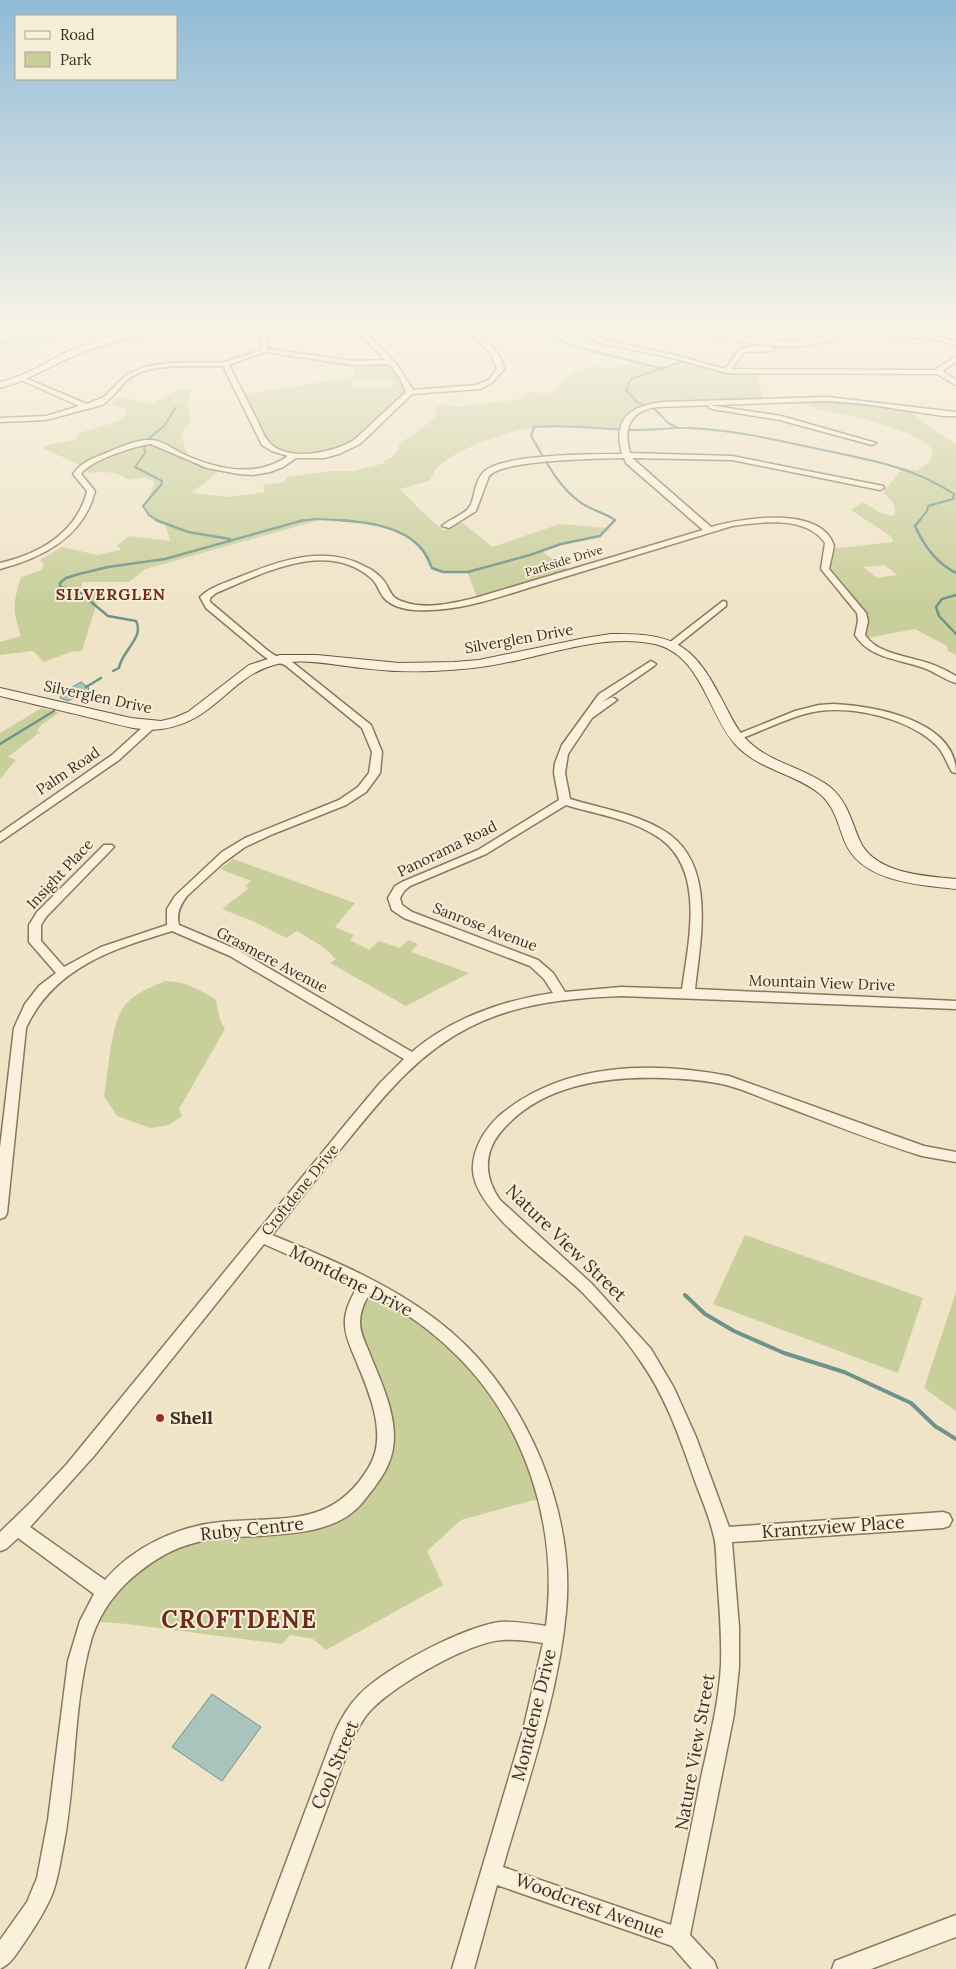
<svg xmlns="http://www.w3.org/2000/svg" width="956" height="1969" viewBox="0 0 956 1969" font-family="Lora,serif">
	<rect width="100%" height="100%" fill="#f0e4c8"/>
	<g fill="#c9cf9b" fill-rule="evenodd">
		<path d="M40 327H94L17 351 7 347 0 349V341L25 334 22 332Z"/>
		<path d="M685 360 717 370 756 373 764 399 639 408 624 430C601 429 578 425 555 425 527 424 456 447 437 468 434 472 432 477 429 481L400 489 420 510 444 531 462 522 492 547 560 524 608 528 599 535 540 550 571 571 478 600 467 571H444L434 568C430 561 426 551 419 545 395 522 356 521 324 519L145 569 129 582H82L81 590 100 592 82 651 71 652 44 662 33 651 0 655V642L21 636C12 609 13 604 21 577L41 570 44 564 40 560 62 547 98 555 120 550 121 548 116 546 129 536 170 541 165 523 150 515 145 506 155 482 145 477 128 480C117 470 102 472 88 473L87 468 42 448C54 442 67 443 78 438L79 433 118 421 126 414 125 410 112 404 119 397 152 404 179 389 191 391 187 403 189 407 190 422 185 426 181 436 189 458 221 468 212 477 191 493 229 497 265 492 263 485 284 482 286 477 332 471H353L385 463 383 461 391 458 400 447 397 445 416 433 437 415 435 414 436 407 447 404 455 407 517 400 528 392 552 393 574 372 592 366 614 368 634 361 663 368Z"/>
		<path d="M390 362 410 390 346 450 293 456 269 447 240 395 353 377 356 363ZM354 379 394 380V384L388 388 351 387Z"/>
		<path d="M805 399H827L907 409 937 432 956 444V655L948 651 947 646 915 629 862 639 863 619 826 572 830 549 893 542 892 537 851 510 863 502 880 513 894 516C897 505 892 500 883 493L903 467 915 471C924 467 934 460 932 449 910 426 843 414 811 408ZM885 565 897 575 877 578 863 567Z"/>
		<path d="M42 708 59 713 41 725 37 731 40 732 8 757 16 760 0 779V733Z"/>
		<path d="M233 859 355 903 335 927 354 935 350 940 369 950 379 941 400 948 408 940 418 944 411 952 469 973 406 1006 330 963 336 959 323 947 297 931 286 938 257 923 222 909 249 888 245 886 251 881 220 869Z"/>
		<path d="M165 981C184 981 201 990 216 1000L220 1020 225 1029 179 1109 182 1116 169 1125 150 1128 117 1116 104 1096C108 1074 111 1025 123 1008 132 994 151 987 165 981Z"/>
		<path d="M745 1235 923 1298 898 1373 713 1304Z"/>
		<path d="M366 1285 428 1322 502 1399 545 1498 530 1501 461 1520 427 1551 443 1585 326 1650 313 1639 290 1635 282 1644 127 1624 88 1621 105 1590 172 1542 285 1527 350 1503 385 1446 352 1331Z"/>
		<path d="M956 1292V1411L924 1388Z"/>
	</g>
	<g fill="#a9c4bc" stroke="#6f938a">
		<path d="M81 682 89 688 88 691 68 701 60 698 62 693Z"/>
		<path d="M212 1694 261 1727 222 1781 172 1747Z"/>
	</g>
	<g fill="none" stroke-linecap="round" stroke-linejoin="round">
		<g stroke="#6f938a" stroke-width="2">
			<path d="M527 327 577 347 664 369"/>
			<path d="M678 428 668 423 654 408 638 403 626 390 631 379 681 362"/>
			<path d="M148 439 165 425 176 407"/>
			<path d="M144 446 145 453 135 467 162 481 161 485 143 506 149 515 158 521"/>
			<path d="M299 521 317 519 354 521"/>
			<path d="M614 521 615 520C604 512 590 510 580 502 557 486 545 459 531 436L534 427C565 424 597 429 629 430 649 431 670 427 690 428 732 430 773 439 814 448 863 459 911 465 954 494L953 499 928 506 927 511 919 521"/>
		</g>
		<g stroke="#6f938a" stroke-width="2.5">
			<path d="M156 520 188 532 230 539"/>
			<path d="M339 520C366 522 401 526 420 547 426 553 429 561 432 568L443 572H468L530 555 561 544 600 536 615 520"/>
			<path d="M920 520 915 526C924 546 936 563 956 573"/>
			<path d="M956 595 942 599 936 607 939 616 956 634"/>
			<path d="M113 671 119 668C121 652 145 637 136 621L108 616 78 591 60 587V583L66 578 79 574 108 567 165 559 304 520"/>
			<path d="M86 687 101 678"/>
			<path d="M0 744 54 711"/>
		</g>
		<path stroke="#6f938a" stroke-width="4" d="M685 1295 705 1314 734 1331 784 1353 844 1372 911 1403 935 1426 956 1439"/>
		<defs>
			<g id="street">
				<path d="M259 327H265L268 349 353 361 385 360 354 327H361L398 366 413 390 476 385 489 380 497 369 490 353 462 327H469C483 338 501 351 504 369L493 382 480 389 412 394 360 444 339 454 324 458H296L283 467 270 472 253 475 239 474 207 468 151 444C135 446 90 460 81 474L95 491C84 537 42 558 0 569V563C39 554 77 533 87 491L73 474C80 463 93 458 104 454 118 448 136 439 152 440 163 441 173 449 183 454 216 469 256 479 288 456L272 451 262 445 223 366C197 367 151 362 130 378 119 386 114 398 102 405L46 420 0 422V418L46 416 79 406 21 380V378H25L87 404 104 397 126 375 144 367 169 363 224 362 259 351 262 348ZM265 352 353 365 389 364 400 378 406 392 354 440C334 453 285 463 268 441 263 435 260 426 257 420 248 402 238 383 229 365Z"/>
				<path d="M569 327H576L609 341 675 355 725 369 740 349C750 346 767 343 776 349L773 351 744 352 732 369 934 370 956 357V362L942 371 956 380V385L937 374 727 373 673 358 604 344 581 335Z"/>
				<path d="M847 327 932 335 956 341V345L932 339 889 336Z"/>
				<path d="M827 397 956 412V416H943L865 404 827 401 658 407C630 410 623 428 630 453L732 456 883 486 884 488 880 490 732 460 632 458 711 527C741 518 822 505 834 546L829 569 866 613 868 621 865 635C877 654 908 656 928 663 938 666 947 671 956 676V683C945 680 935 672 924 668 900 659 870 659 855 635L858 621 857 613 821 569 825 543C806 515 761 522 732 526 671 545 609 563 548 582 510 593 470 609 430 610 416 611 395 610 384 598 379 592 378 585 372 579 327 538 262 574 216 593L210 598V602L267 650 274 655 291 661 371 725 382 752 380 773 366 792 346 805 273 834 245 847 223 863 187 896C180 905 176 914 179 925L238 950 412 1052C450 1019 503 1000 553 993L544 979 530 966 404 918 392 910 388 898 395 886 402 882 478 850 559 800 554 773 555 763 562 745 599 694 651 661 656 664 654 666 602 702 612 697 617 700 592 718 568 754 565 773 570 799C600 808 633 813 661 829 717 860 701 936 695 989L956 1001V1009L621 996C569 998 517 1003 470 1027 418 1053 384 1096 348 1140 322 1171 297 1203 272 1235 399 1287 486 1328 542 1462 561 1510 571 1560 566 1612 558 1698 527 1783 503 1867L671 1925C682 1874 692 1823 702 1773 710 1737 719 1701 721 1665 722 1634 719 1603 717 1573 716 1560 717 1545 713 1533 709 1516 702 1500 696 1484 681 1441 666 1396 639 1359 623 1335 603 1314 583 1293 554 1264 476 1213 473 1171 472 1150 484 1130 499 1116 562 1062 651 1061 729 1076L924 1146 956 1152V1162L922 1156C873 1141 824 1121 776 1103 759 1097 743 1089 726 1085 706 1080 685 1079 665 1078 606 1076 539 1084 499 1134 483 1155 485 1179 500 1200L591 1283 651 1349 674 1388 696 1437 729 1527 943 1512 949 1514 952 1520 949 1526 943 1528 732 1542 739 1627V1667L734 1714 690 1935 714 1961 717 1969H692L672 1946 497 1885 474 1969H452L523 1730 543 1643C530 1641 515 1639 502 1640 467 1643 399 1683 374 1707 364 1716 357 1730 351 1742L268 1969H246L333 1737C339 1722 348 1706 359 1695 385 1668 463 1627 500 1622 515 1621 531 1624 546 1626 559 1528 526 1421 453 1352 429 1328 400 1309 370 1293 364 1302 360 1312 360 1323 360 1334 367 1346 371 1357 382 1384 398 1418 393 1448 390 1469 375 1487 362 1503 325 1547 244 1529 194 1543 174 1548 155 1559 139 1572 117 1589 101 1611 92 1637 72 1705 77 1779 63 1848 60 1863 58 1878 53 1892 46 1910 35 1927 24 1943 17 1953 11 1964 0 1969V1940L27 1902 37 1878 48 1820 68 1661 80 1621 94 1594 18 1538 6 1549 0 1551V1532L31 1502 66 1465 349 1120 380 1083 404 1059 230 956 172 931C113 949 54 967 26 1028L7 1213 5 1217 0 1219V1148L14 1028 25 1004 39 986 56 973 29 942V925L37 912 104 845H112L114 847 112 849 46 917 41 925V941L64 967 101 947 167 925V909L175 896 222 852 245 838 339 800 358 787 369 773 372 752 362 728 285 665 268 659 261 654 206 608 200 597C210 587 225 583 237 578 278 561 324 544 366 567 373 570 379 575 384 581 391 591 390 598 404 602 426 610 453 603 475 598L703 530 626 463 624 458C599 459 504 459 489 476L476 511 449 528 442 526C449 519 465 515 470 506 476 495 474 480 485 471 503 454 595 454 622 454 612 417 632 405 665 402ZM566 805C595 814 627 818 653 834 707 864 689 939 682 989L621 987 565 992 553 973 538 960 412 912 402 905 400 898 404 891 410 886 486 854ZM264 1244 358 1286C351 1298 344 1311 345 1325 345 1336 351 1348 355 1358 368 1390 389 1434 369 1467 332 1529 282 1516 221 1522 178 1526 133 1547 105 1580L30 1527 94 1456Z"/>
				<path d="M709 405 781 416 876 443 872 445 780 420 712 409 708 407Z"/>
				<path d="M723 601 726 602V606L675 647H669V643Z"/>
				<path d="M833 704C874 706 956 720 956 773L952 772C947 764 944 753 937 746 911 719 855 706 819 711 792 715 765 730 740 739L736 740 731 737 795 711 819 705Z"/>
				<path d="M150 723 154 724V728L119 760 0 842V833L112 755 146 724Z"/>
				<path d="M956 1915V1937L871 1969H832L835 1961Z"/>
			</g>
			<g id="secondary">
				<path d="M177 327H257L252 330C198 331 143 331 92 349 60 359 33 380 0 388V382C26 376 47 361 71 350 104 335 141 329 177 327Z"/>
				<path d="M679 327H695L745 337 791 341 813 339 829 335 842 327H853C818 363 727 340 684 330Z"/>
				<path d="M611 634C671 633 692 642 720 696 728 710 734 726 745 738 768 763 804 767 830 787 847 801 851 820 859 839 873 874 925 876 956 879V889C920 885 861 882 845 842 838 825 835 807 820 794 794 773 758 770 735 744 708 713 701 655 655 644 605 633 552 654 504 663 480 668 456 670 433 671 409 672 385 671 361 668 333 665 302 657 274 665 229 677 215 722 161 729 140 732 117 724 96 719 64 711 32 704 0 696V688L131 718 161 721 174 718 188 712 249 665 280 655H317L399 663 454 662 479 660 585 638Z"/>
			</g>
		</defs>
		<use href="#street" stroke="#8d765c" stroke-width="3"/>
		<use href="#secondary" stroke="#6f573f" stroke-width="2"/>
		<use href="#street" fill="#faf1dc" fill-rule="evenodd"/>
		<use href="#secondary" fill="#faf1dc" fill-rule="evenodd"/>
	</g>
	<linearGradient id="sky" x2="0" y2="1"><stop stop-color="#8fbad6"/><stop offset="0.54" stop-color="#f8f3e6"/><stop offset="1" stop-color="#f8f3e6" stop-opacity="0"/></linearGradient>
	<rect width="956" height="603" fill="url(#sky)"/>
	<circle fill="#9e2a2b" stroke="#f7eed8" stroke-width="2" cx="160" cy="1418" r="5"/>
	<g text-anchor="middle" stroke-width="4" stroke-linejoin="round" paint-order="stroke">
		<g font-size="12" fill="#3d2e20" stroke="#f7eed8">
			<text transform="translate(564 561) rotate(-17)" y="4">Parkside Drive</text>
		</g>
		<g font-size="15" fill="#3d2e20" stroke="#f7eed8">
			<text transform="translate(519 639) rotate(-10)" y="5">Silverglen Drive</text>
			<text transform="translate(98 697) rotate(12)" y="5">Silverglen Drive</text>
			<text transform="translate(68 771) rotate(-34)" y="5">Palm Road</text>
			<text transform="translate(447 849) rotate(-26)" y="5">Panorama Road</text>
			<text transform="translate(60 874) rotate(-47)" y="5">Insight Place</text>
			<text transform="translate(485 927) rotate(21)" y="5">Sanrose Avenue</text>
			<text transform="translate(272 960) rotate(28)" y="5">Grasmere Avenue</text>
			<text transform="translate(822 983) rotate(2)" y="5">Mountain View Drive</text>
			<text transform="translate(300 1190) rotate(-51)" y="5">Croftdene Drive</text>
		</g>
		<g font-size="16" font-weight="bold" letter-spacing="1" fill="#6b2e1e" stroke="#f7eed8">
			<text x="111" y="600">SILVERGLEN</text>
		</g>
		<g font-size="18" fill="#3d2e20" stroke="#f7eed8">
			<text transform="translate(566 1243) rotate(44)" y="6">Nature View Street</text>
			<text transform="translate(351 1281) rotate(27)" y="6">Montdene Drive</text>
			<text transform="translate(833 1527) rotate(-4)" y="6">Krantzview Place</text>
			<text transform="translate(252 1529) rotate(-6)" y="6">Ruby Centre</text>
			<text transform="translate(534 1715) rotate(-76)" y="6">Montdene Drive</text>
			<text transform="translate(695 1752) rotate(-80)" y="6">Nature View Street</text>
			<text transform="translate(335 1765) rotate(-67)" y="6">Cool Street</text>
			<text transform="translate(590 1906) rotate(20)" y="6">Woodcrest Avenue</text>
		</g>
		<g font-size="18" font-weight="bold" fill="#3d2e20" stroke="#f7eed8" text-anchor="start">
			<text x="170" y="1424">Shell</text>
		</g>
		<g font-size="24" font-weight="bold" letter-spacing="1" fill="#6b2e1e" stroke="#f7eed8">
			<text x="239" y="1628">CROFTDENE</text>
		</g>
	</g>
	<rect x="15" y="15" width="162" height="65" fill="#f7eed8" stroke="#ada18e"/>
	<rect x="25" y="31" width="25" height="8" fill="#faf1dc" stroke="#ada18e"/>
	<text x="60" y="40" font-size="15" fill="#3d2e20">Road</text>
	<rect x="25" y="52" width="25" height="15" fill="#c9cf9b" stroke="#ada18e"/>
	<text x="60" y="65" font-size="15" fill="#3d2e20">Park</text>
</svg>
